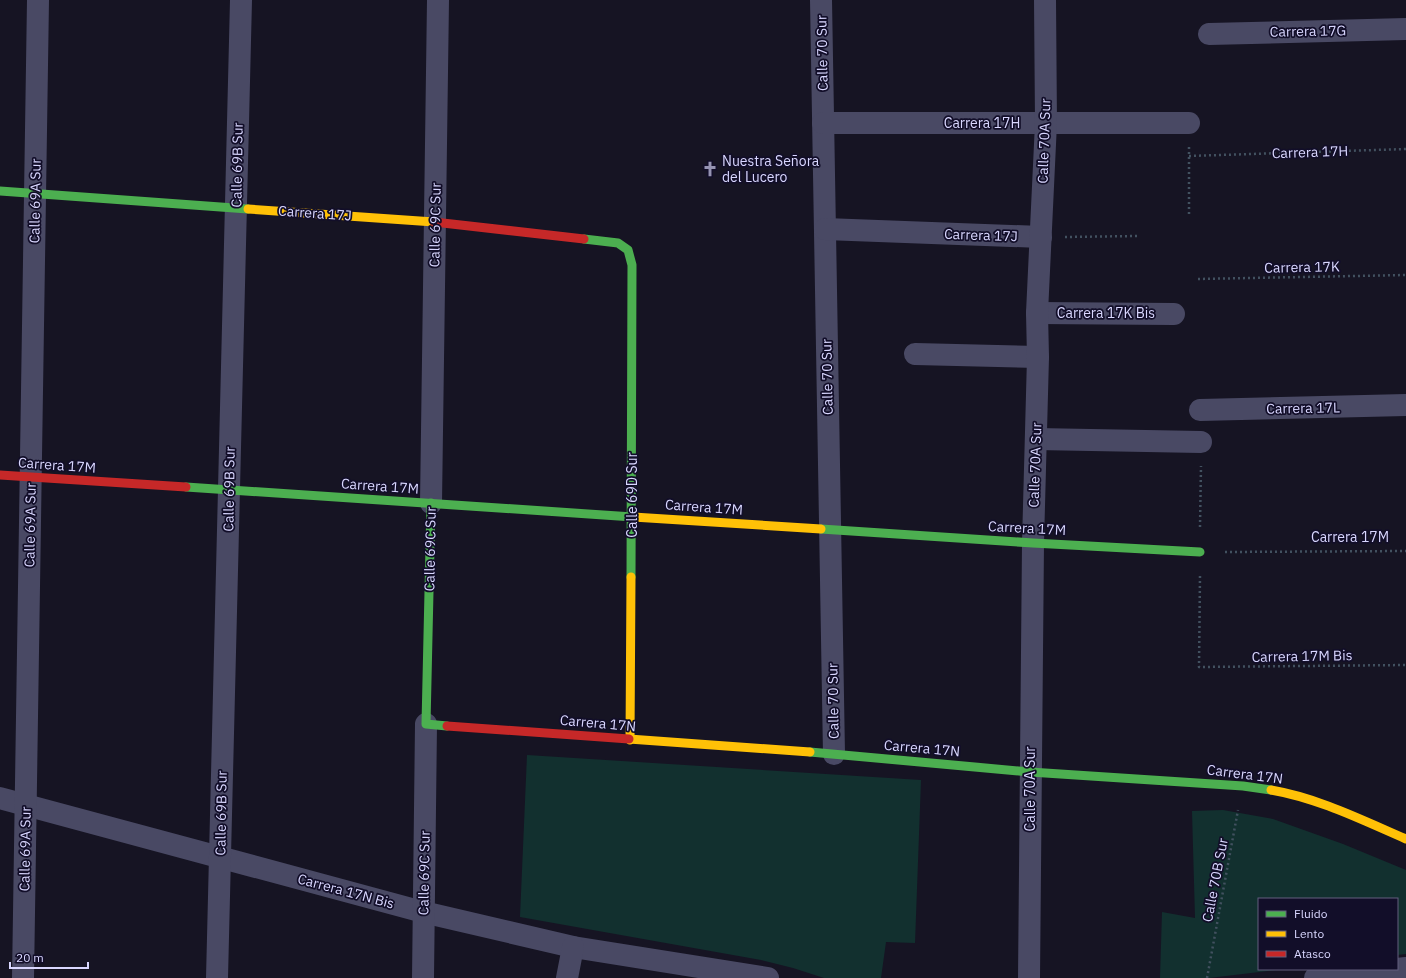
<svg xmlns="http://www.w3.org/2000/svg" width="1406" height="978" viewBox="0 0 1406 978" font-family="'IBM Plex Sans',sans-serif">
	<rect width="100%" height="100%" fill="#161423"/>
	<g fill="#12302f">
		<path d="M527 755 921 780 915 943 886 942 881 978H824L793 968 761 960 520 917Z"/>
		<path d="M1223 810 1273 819 1343 844 1406 870V954L1397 955V899H1259V969H1284L1209 978H1160L1162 912 1195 918 1192 811Z"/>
	</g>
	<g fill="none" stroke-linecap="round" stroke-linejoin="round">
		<g stroke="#425160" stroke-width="2.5" stroke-dasharray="2 3" stroke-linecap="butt">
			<path d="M1189 147V217"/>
			<path d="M1189 156 1406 149"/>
			<path d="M1065 237 1137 236"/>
			<path d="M1198 279 1406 275"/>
			<path d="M1200 527 1201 466"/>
			<path d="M1225 552 1406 551"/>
			<path d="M1200 576 1199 667 1406 665"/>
			<path d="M1207 978 1238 810"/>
		</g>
		<g stroke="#494964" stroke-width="22">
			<path d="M821 0 834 754"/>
			<path d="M1209 34 1406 29"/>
			<path d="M823 123H1189"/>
			<path d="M825 229 1041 237"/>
			<path d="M1037 313 1174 314"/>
			<path d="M915 354 1038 357"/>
			<path d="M1200 410 1406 405"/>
			<path d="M1036 439 1201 442"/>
			<path d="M431 503 438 0"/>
			<path d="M0 798 423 912 573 947 768 978"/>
			<path d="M23 978 38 0"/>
			<path d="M217 978 241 0"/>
			<path d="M423 978 426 724"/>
			<path d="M567 978 573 947"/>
			<path d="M1029 978 1033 543 1038 357 1037 313 1046 123 1045 0"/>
			<path d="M1315 978 1406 968"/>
		</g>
		<g stroke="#4caf50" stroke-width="9">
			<path d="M0 191 248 209"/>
			<path d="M584 239 618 243 628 250 632 265 631 577"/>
			<path d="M186 487 633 517"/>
			<path d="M431 503 426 724 447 726"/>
			<path d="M821 529 1033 543 1200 552"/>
			<path d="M810 752 1030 772 1243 786 1271 790"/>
		</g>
		<g stroke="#ffc107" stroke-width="9">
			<path d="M248 209 434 222"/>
			<path d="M633 517 821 529"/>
			<path d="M629 739 810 752"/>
			<path d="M630 740 631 577"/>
			<path d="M1271 790C1318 798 1362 820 1406 839"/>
		</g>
		<g stroke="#c62828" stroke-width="9">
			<path d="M434 222 584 239"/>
			<path d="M0 475 186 487"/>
			<path d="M447 726 629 739"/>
		</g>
	</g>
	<defs>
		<symbol id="church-bare" viewBox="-9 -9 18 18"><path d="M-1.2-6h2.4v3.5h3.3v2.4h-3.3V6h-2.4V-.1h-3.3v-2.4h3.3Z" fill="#9593b2" stroke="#120e29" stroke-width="2.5" paint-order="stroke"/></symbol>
	</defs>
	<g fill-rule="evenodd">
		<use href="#church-bare" x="699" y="158" width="22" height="22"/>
	</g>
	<g text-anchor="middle" stroke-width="3.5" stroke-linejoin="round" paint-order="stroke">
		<g font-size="14" fill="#d9d7ff" stroke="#120e29">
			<text transform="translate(1308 31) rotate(-1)" y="5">Carrera 17G</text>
			<text transform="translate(822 53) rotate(-91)" y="5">Calle 70 Sur</text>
			<text x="982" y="128">Carrera 17H</text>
			<text transform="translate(1044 141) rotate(-88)" y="5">Calle 70A Sur</text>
			<text transform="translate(1310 152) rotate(-2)" y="5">Carrera 17H</text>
			<text transform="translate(237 165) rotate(-89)" y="5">Calle 69B Sur</text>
			<text transform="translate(35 201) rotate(-89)" y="5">Calle 69A Sur</text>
			<text transform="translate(315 213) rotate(4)" y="5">Carrera 17J</text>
			<text transform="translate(435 225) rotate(-89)" y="5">Calle 69C Sur</text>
			<text transform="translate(981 235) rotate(2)" y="5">Carrera 17J</text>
			<text transform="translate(1302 267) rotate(-1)" y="5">Carrera 17K</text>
			<text x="1106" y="318">Carrera 17K Bis</text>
			<text transform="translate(827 377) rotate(-91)" y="5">Calle 70 Sur</text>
			<text transform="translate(1303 408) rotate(-1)" y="5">Carrera 17L</text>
			<text transform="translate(57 465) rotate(4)" y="5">Carrera 17M</text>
			<text transform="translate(1035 465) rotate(-88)" y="5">Calle 70A Sur</text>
			<text transform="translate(380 486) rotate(4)" y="5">Carrera 17M</text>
			<text transform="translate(229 489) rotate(-89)" y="5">Calle 69B Sur</text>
			<text transform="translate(632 495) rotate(-90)" y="5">Calle 69D Sur</text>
			<text transform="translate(704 507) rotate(4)" y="5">Carrera 17M</text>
			<text transform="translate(30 525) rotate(-89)" y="5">Calle 69A Sur</text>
			<text transform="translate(1027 528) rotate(3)" y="5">Carrera 17M</text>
			<text x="1350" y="542">Carrera 17M</text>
			<text transform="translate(430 549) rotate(-89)" y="5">Calle 69C Sur</text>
			<text transform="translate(1302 656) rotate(-1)" y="5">Carrera 17M Bis</text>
			<text transform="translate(833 701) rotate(-91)" y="5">Calle 70 Sur</text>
			<text transform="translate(598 723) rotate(5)" y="5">Carrera 17N</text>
			<text transform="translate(922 748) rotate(5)" y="5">Carrera 17N</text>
			<text transform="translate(1245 774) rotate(7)" y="5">Carrera 17N</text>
			<text transform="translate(1030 789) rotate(-90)" y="5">Calle 70A Sur</text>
			<text transform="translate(221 813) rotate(-89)" y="5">Calle 69B Sur</text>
			<text transform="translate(25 849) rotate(-89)" y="5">Calle 69A Sur</text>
			<text transform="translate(424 873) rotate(-89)" y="5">Calle 69C Sur</text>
			<text transform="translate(1215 880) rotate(-79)" y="5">Calle 70B Sur</text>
			<text transform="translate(346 891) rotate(15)" y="5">Carrera 17N Bis</text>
		</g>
		<g font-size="14" fill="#d9d7ff" stroke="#120e29" text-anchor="start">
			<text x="722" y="166">Nuestra Señora<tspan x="722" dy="16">del Lucero</tspan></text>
		</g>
	</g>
	<rect x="1258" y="898" width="140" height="72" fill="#120e29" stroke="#625e7f"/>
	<rect x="1266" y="911" width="20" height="6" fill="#4caf50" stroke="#625e7f"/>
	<text x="1294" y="918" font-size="12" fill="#d9d7ff">Fluido</text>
	<rect x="1266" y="931" width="20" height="6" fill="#ffc107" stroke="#625e7f"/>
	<text x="1294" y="938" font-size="12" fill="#d9d7ff">Lento</text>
	<rect x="1266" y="951" width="20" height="6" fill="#c62828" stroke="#625e7f"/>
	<text x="1294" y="958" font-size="12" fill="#d9d7ff">Atasco</text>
	<path d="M10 962v6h78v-6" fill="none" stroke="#d9d7ff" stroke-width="2"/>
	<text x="16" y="962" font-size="12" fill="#d9d7ff" stroke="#120e29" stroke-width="3" paint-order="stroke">20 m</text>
</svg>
